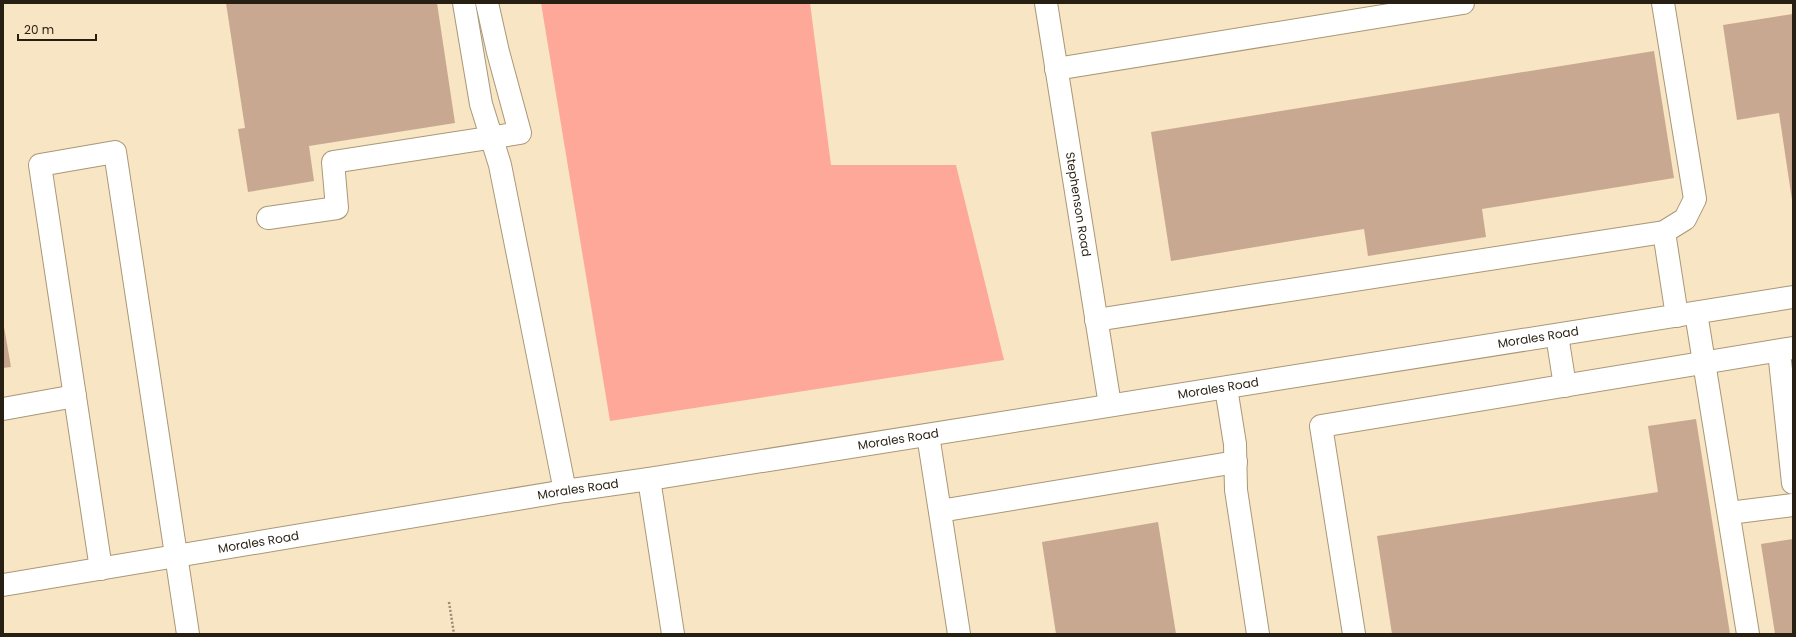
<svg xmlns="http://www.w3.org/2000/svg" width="1796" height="637" viewBox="0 0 1796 637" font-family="Poppins,sans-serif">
	<rect width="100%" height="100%" fill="#f8e5c3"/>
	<path fill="#fda899" d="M541 3H810L831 165H956L1004 360 610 421Z"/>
	<g fill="#c9a891">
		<path d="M226 3H437L455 123 309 146 314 181 248 192 238 129 245 128Z"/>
		<path d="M1793 14V200H1792L1779 113 1737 120 1723 25Z"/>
		<path d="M1654 51 1674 178 1482 209 1486 237 1368 256 1364 229 1171 261 1151 132Z"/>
		<path d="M3 321 11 367 3 368Z"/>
		<path d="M1696 419 1730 634H1392L1377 536 1658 492 1648 426Z"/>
		<path d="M1158 522 1176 634H1056L1042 542Z"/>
		<path d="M1793 539V634H1775L1761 544Z"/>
	</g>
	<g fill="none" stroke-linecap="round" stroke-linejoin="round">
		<defs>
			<g id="minor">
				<path d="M464 3 481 104 500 165 565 491"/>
				<path id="s1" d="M1046 3 1110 405"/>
				<path d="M1056 69 1463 3"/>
				<path d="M268 218 337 208 333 162 520 133 498 52 487 3"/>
				<path d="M1664 232 1677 316"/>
				<path d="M1696 313 1748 634"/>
				<path d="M1096 320 1664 232 1685 219 1695 199 1663 3"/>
				<path d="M1557 335 1565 386"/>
				<path d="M1779 351 1793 483"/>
				<path d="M1226 388 1235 444 1236 490 1258 634"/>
				<path d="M3 409 75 396"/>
				<path d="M928 435 959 634"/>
				<path d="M649 479 673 634"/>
				<path d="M940 511 1236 462"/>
				<path d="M1729 513 1793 505"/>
				<path d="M101 569 40 165 115 152 188 634"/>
				<path id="s2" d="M3 585 565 491 649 479 1793 297"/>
				<path d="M1354 634 1321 426 1793 348"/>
			</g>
		</defs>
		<use href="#minor" stroke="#a99777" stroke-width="24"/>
		<path stroke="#9a8c74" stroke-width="2.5" stroke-dasharray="2 2" stroke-linecap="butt" d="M449 602 454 634"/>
		<use href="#minor" stroke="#fff" stroke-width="22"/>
	</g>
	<g text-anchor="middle" stroke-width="3.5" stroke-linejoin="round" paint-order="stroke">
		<g font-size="12" fill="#261f12" stroke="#f8e5c3">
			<text dy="4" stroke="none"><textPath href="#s1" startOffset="204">Stephenson Road</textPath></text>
			<text dy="4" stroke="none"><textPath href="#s2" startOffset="1555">Morales Road</textPath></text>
			<text dy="4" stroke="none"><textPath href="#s2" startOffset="1231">Morales Road</textPath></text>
			<text dy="4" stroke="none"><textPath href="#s2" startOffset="907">Morales Road</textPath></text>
			<text dy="4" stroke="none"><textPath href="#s2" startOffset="583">Morales Road</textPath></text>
			<text dy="4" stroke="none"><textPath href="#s2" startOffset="259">Morales Road</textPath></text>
		</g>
	</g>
	<rect width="1796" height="637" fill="none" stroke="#261f12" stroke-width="8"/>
	<path d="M18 34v6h78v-6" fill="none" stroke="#261f12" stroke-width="2"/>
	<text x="24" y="34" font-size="12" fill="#261f12" stroke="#f8e5c3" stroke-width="3" paint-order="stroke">20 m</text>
</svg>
